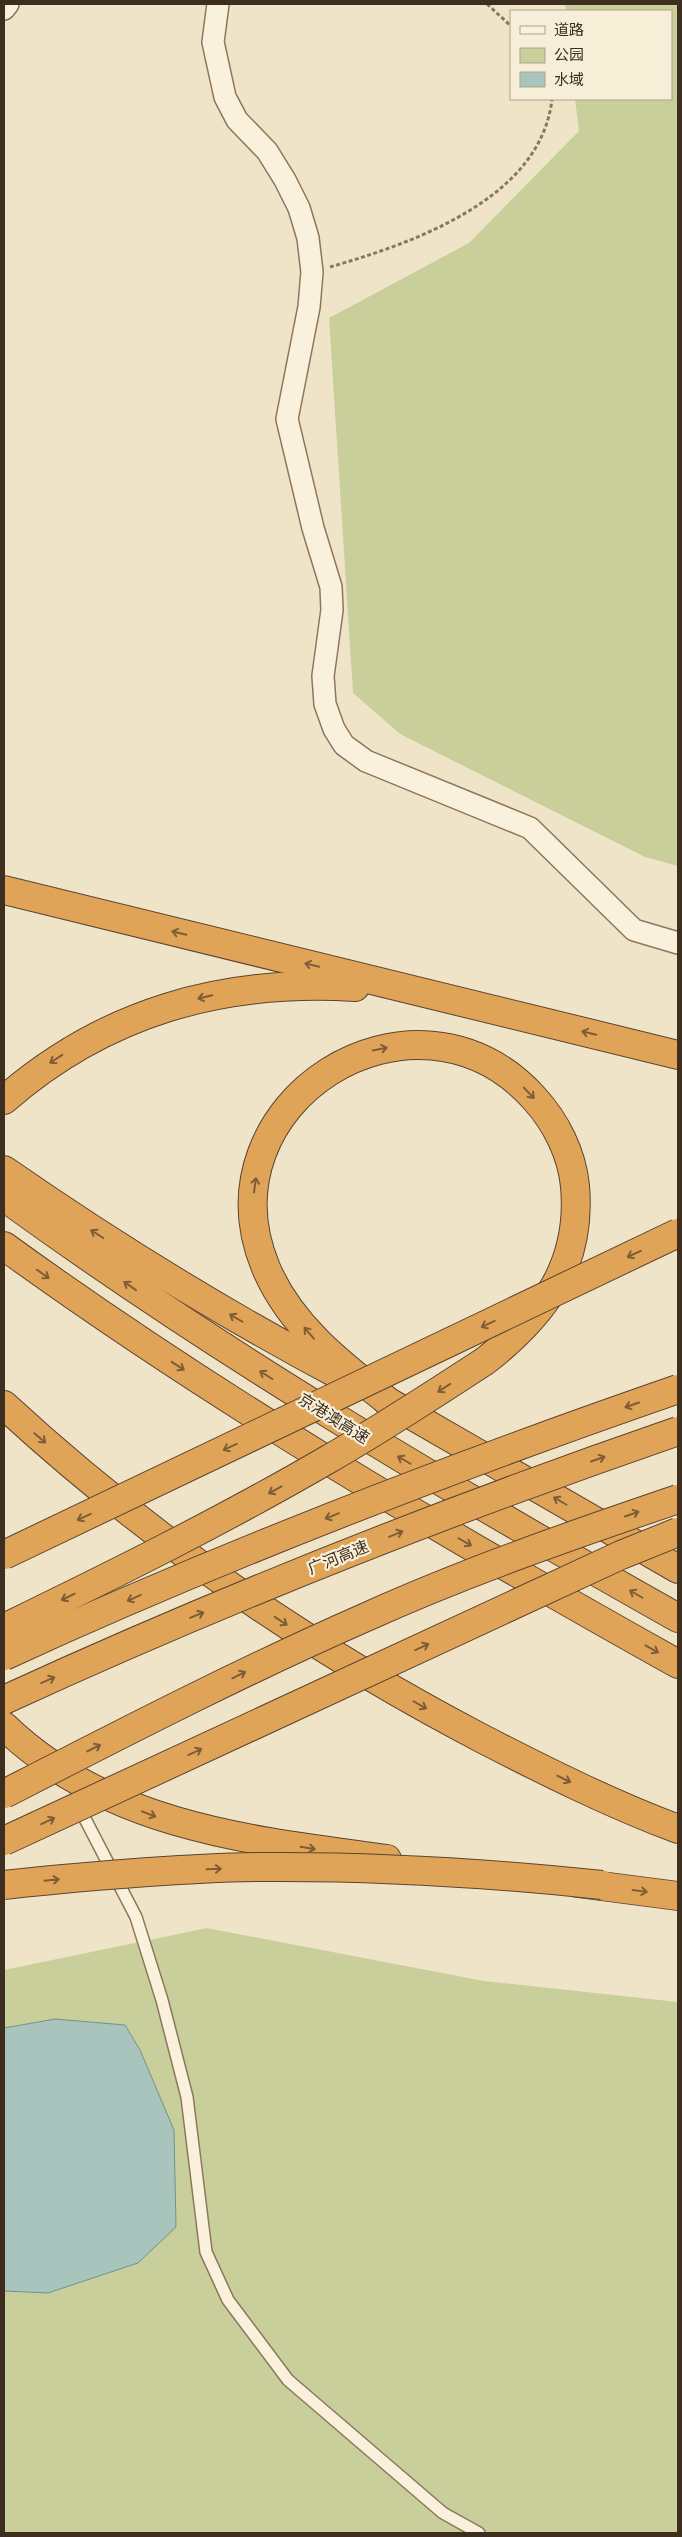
<svg xmlns="http://www.w3.org/2000/svg" width="682" height="2537" viewBox="0 0 682 2537" font-family="'PT Serif','Noto Sans SC',serif">
	<rect width="100%" height="100%" fill="#f0e4c8"/>
	<g fill="#c9cf9b">
		<path d="M565 4H678V866L645 857 400 734 353 693 329 318 469 243 579 131 575 99H671V11H566Z"/>
		<path d="M207 1928 484 1981 678 2002V2533H4V2291L48 2293 174 2130 140 2050 125 2025 55 2019 4 2028V1970Z"/>
	</g>
	<path fill="#a9c4bc" stroke="#6f938a" d="M55 2019 125 2025 140 2050 174 2130 176 2227 138 2263 48 2293 4 2291V2028Z"/>
	<g fill="none" stroke-linecap="round" stroke-linejoin="round">
		<defs>
			<path id="service" d="M82 1813 136 1917 162 2000 187 2097 206 2252 228 2300 288 2380 443 2513 479 2533"/>
			<g id="minor">
				<path d="M218 4 213 42 225 97 237 120 267 151 285 180 299 208 308 238 312 272 309 307 287 419 313 528 331 587 332 610 323 676 325 704 334 729 344 745 366 761 530 828 634 930 678 943"/>
				<path d="M4 9 8 4"/>
			</g>
			<g id="motorway">
				<path d="M4 890 678 1055"/>
				<path d="M4 1100C105 1012 222 979 355 987"/>
				<path d="M4 1170C112 1245 224 1314 341 1376"/>
				<path d="M4 1197C219 1353 447 1488 678 1618"/>
				<path d="M4 1246C218 1401 447 1535 678 1664"/>
				<path d="M385 1399C339 1363 290 1325 266 1268 197 1103 414 966 534 1098 556 1122 572 1154 575 1186 582 1265 544 1315 485 1361"/>
				<path d="M387 1401 678 1569"/>
				<path d="M4 1405C147 1537 309 1648 481 1738 545 1771 611 1804 678 1829"/>
				<path d="M4 1726C107 1826 252 1841 387 1859"/>
				<path d="M578 1883 678 1896"/>
			</g>
		</defs>
		<use href="#service" stroke="#8d765c" stroke-width="14"/>
		<use href="#minor" stroke="#8d765c" stroke-width="24"/>
		<use href="#motorway" stroke="#5b4430" stroke-width="30"/>
		<g stroke="#8d765c" stroke-width="3" stroke-dasharray="4 2.5" stroke-linecap="butt">
			<path d="M487 4 511 26"/>
			<path d="M330 267C413 243 541 199 552 99"/>
		</g>
		<use href="#service" stroke="#faf1dc" stroke-width="11"/>
		<use href="#minor" stroke="#faf1dc" stroke-width="21"/>
		<use href="#motorway" stroke="#e0a458" stroke-width="28"/>
		<defs>
			<g id="motorway-bridge">
				<path d="M4 1555 678 1233"/>
				<path d="M4 1628C113 1575 222 1521 327 1460 381 1429 433 1395 485 1361"/>
				<path d="M4 1656C224 1555 450 1468 678 1389"/>
				<path d="M4 1700C224 1599 449 1510 678 1431"/>
				<path d="M4 1794C123 1733 241 1672 364 1618 466 1572 572 1535 678 1499"/>
				<path d="M4 1841 621 1555 678 1532"/>
				<path d="M4 1885C89 1876 175 1868 261 1867 375 1866 488 1873 602 1885"/>
			</g>
		</defs>
		<use href="#motorway-bridge" stroke="#5b4430" stroke-width="30" stroke-linecap="butt"/>
		<use href="#motorway-bridge" stroke="#e0a458" stroke-width="28"/>
	</g>
	<defs><path id="oneway-shaft" d="M-6 0H5M1.5-3L5.5 0L1.5 3" fill="none" stroke-width="1.6" stroke-linecap="round" stroke-linejoin="round" transform="scale(1.25)"/></defs>
	<g stroke="#7e5d36">
		<use href="#oneway-shaft" transform="translate(179 933) rotate(-166)"/>
		<use href="#oneway-shaft" transform="translate(312 965) rotate(-166)"/>
		<use href="#oneway-shaft" transform="translate(205 997) rotate(167)"/>
		<use href="#oneway-shaft" transform="translate(589 1033) rotate(-166)"/>
		<use href="#oneway-shaft" transform="translate(380 1049) rotate(-12)"/>
		<use href="#oneway-shaft" transform="translate(56 1059) rotate(147)"/>
		<use href="#oneway-shaft" transform="translate(529 1093) rotate(46)"/>
		<use href="#oneway-shaft" transform="translate(255 1185) rotate(-82)"/>
		<use href="#oneway-shaft" transform="translate(97 1234) rotate(-148)"/>
		<use href="#oneway-shaft" transform="translate(634 1254) rotate(155)"/>
		<use href="#oneway-shaft" transform="translate(43 1274) rotate(35)"/>
		<use href="#oneway-shaft" transform="translate(130 1286) rotate(-145)"/>
		<use href="#oneway-shaft" transform="translate(236 1318) rotate(-150)"/>
		<use href="#oneway-shaft" transform="translate(488 1324) rotate(155)"/>
		<use href="#oneway-shaft" transform="translate(309 1333) rotate(-131)"/>
		<use href="#oneway-shaft" transform="translate(178 1366) rotate(33)"/>
		<use href="#oneway-shaft" transform="translate(266 1375) rotate(-148)"/>
		<use href="#oneway-shaft" transform="translate(444 1388) rotate(147)"/>
		<use href="#oneway-shaft" transform="translate(632 1405) rotate(161)"/>
		<use href="#oneway-shaft" transform="translate(40 1438) rotate(40)"/>
		<use href="#oneway-shaft" transform="translate(230 1447) rotate(155)"/>
		<use href="#oneway-shaft" transform="translate(598 1459) rotate(-19)"/>
		<use href="#oneway-shaft" transform="translate(404 1460) rotate(-150)"/>
		<use href="#oneway-shaft" transform="translate(275 1490) rotate(151)"/>
		<use href="#oneway-shaft" transform="translate(560 1501) rotate(-150)"/>
		<use href="#oneway-shaft" transform="translate(632 1514) rotate(-19)"/>
		<use href="#oneway-shaft" transform="translate(332 1516) rotate(158)"/>
		<use href="#oneway-shaft" transform="translate(84 1517) rotate(155)"/>
		<use href="#oneway-shaft" transform="translate(396 1534) rotate(-22)"/>
		<use href="#oneway-shaft" transform="translate(465 1542) rotate(30)"/>
		<use href="#oneway-shaft" transform="translate(636 1594) rotate(-150)"/>
		<use href="#oneway-shaft" transform="translate(68 1597) rotate(154)"/>
		<use href="#oneway-shaft" transform="translate(134 1598) rotate(156)"/>
		<use href="#oneway-shaft" transform="translate(197 1615) rotate(-22)"/>
		<use href="#oneway-shaft" transform="translate(281 1621) rotate(34)"/>
		<use href="#oneway-shaft" transform="translate(422 1647) rotate(-25)"/>
		<use href="#oneway-shaft" transform="translate(652 1649) rotate(29)"/>
		<use href="#oneway-shaft" transform="translate(239 1675) rotate(-26)"/>
		<use href="#oneway-shaft" transform="translate(48 1680) rotate(-24)"/>
		<use href="#oneway-shaft" transform="translate(420 1705) rotate(30)"/>
		<use href="#oneway-shaft" transform="translate(94 1748) rotate(-27)"/>
		<use href="#oneway-shaft" transform="translate(195 1752) rotate(-25)"/>
		<use href="#oneway-shaft" transform="translate(564 1779) rotate(26)"/>
		<use href="#oneway-shaft" transform="translate(149 1814) rotate(21)"/>
		<use href="#oneway-shaft" transform="translate(48 1821) rotate(-25)"/>
		<use href="#oneway-shaft" transform="translate(308 1848) rotate(9)"/>
		<use href="#oneway-shaft" transform="translate(214 1869) rotate(-2)"/>
		<use href="#oneway-shaft" transform="translate(52 1880) rotate(-6)"/>
		<use href="#oneway-shaft" transform="translate(640 1891) rotate(8)"/>
	</g>
	<g text-anchor="middle" stroke-width="4.5" stroke-linejoin="round" paint-order="stroke">
		<g font-size="16" fill="#3d2e20" stroke="#f7eed8">
			<text transform="translate(334 1418) rotate(32)" y="6">京港澳高速</text>
			<text transform="translate(338 1557) rotate(-22)" y="6">广河高速</text>
		</g>
	</g>
	<rect width="682" height="2537" fill="none" stroke="#3d2e20" stroke-width="10"/>
	<rect x="510" y="10" width="162" height="90" fill="#f7eed8" stroke="#ada18e"/>
	<rect x="520" y="26" width="25" height="8" fill="#faf1dc" stroke="#ada18e"/>
	<text x="554" y="35" font-size="15" fill="#3d2e20">道路</text>
	<rect x="520" y="48" width="25" height="15" fill="#c9cf9b" stroke="#ada18e"/>
	<text x="554" y="60" font-size="15" fill="#3d2e20">公园</text>
	<rect x="520" y="72" width="25" height="15" fill="#a9c4bc" stroke="#ada18e"/>
	<text x="554" y="85" font-size="15" fill="#3d2e20">水域</text>
</svg>
